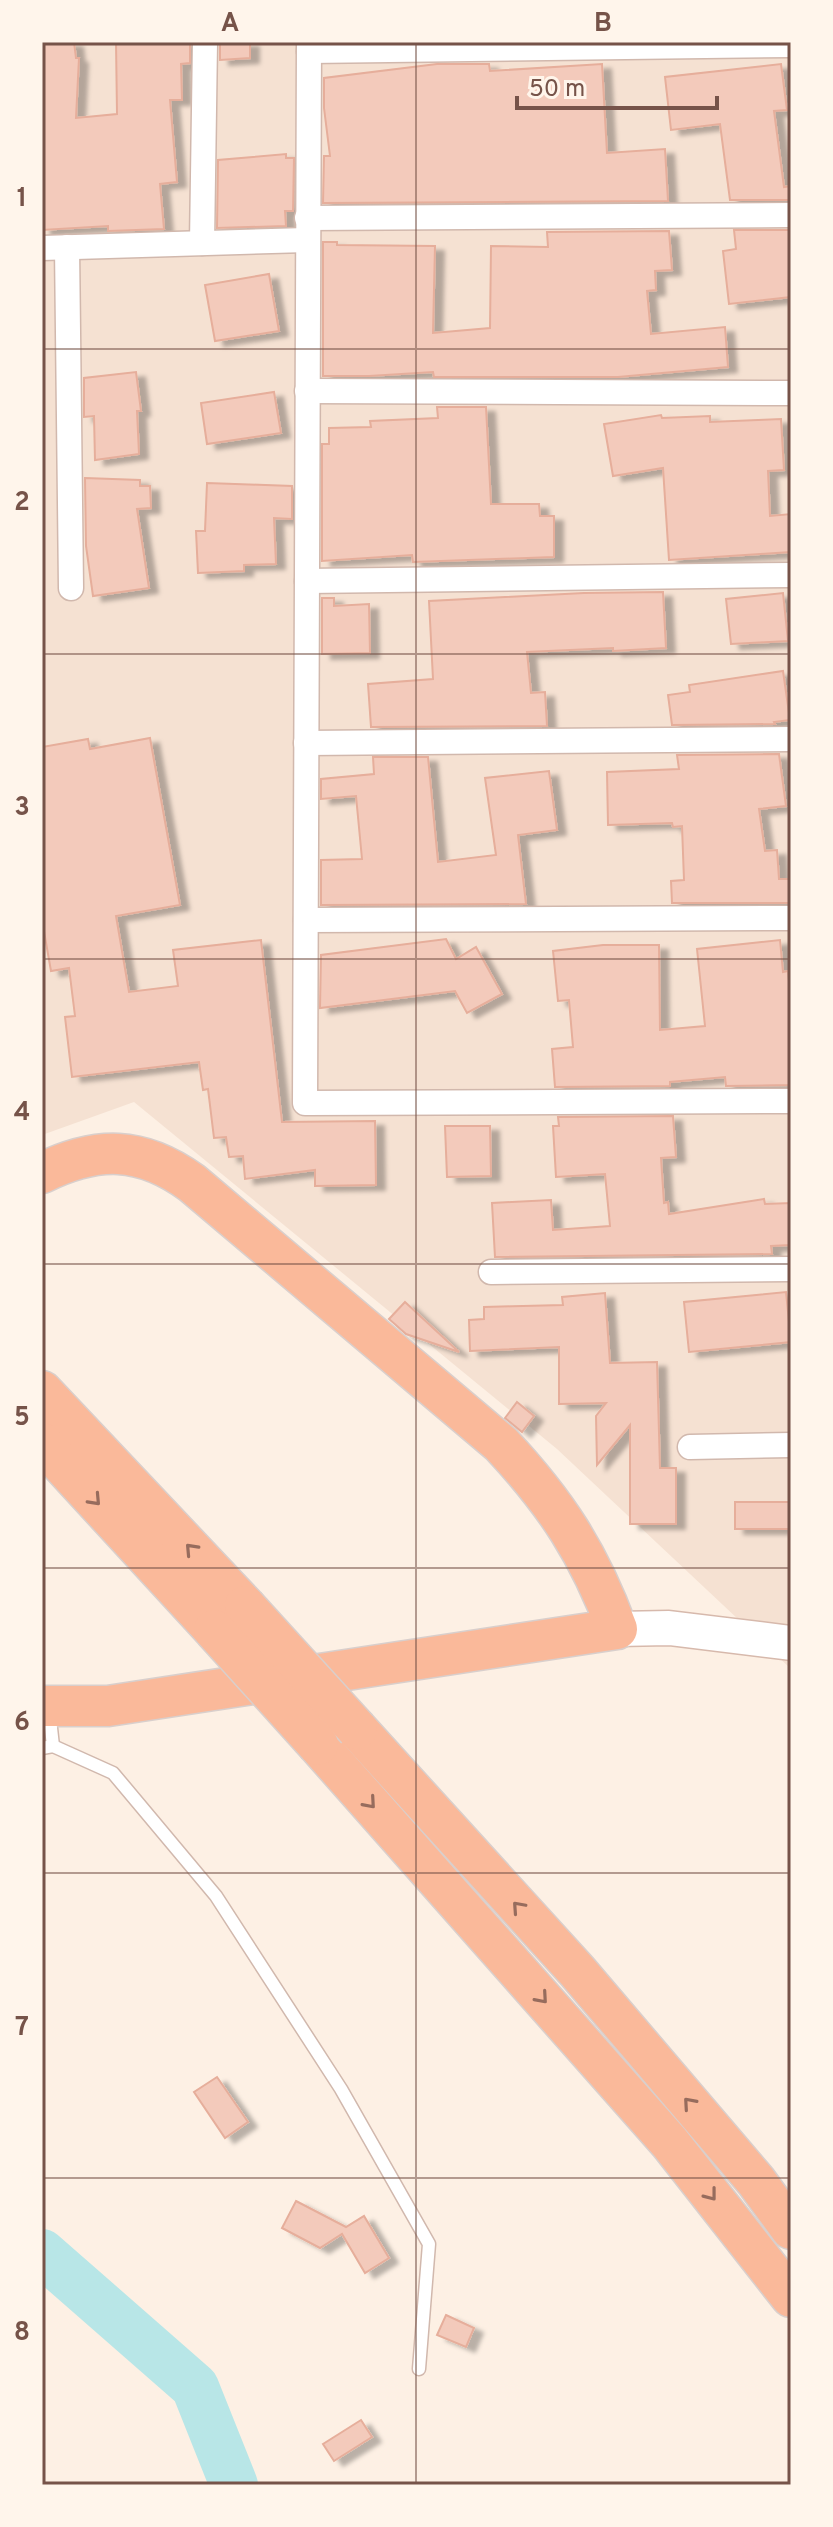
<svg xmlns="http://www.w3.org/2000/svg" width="833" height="2527" viewBox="0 0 833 2527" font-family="Overpass,sans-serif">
	<defs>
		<filter id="shadow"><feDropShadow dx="9" dy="5" stdDeviation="2" flood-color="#0004"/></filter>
	</defs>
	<rect width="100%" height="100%" fill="#fdf0e4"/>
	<path fill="#f5e1d2" d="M42 42H791V1669L557 1449 134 1102 42 1135Z"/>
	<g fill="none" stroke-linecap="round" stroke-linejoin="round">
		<path stroke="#b8e6e7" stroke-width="48" d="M42 2253 195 2387 234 2485"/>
	</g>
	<g fill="#f3cabb" stroke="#e6ae9b" stroke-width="2" filter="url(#shadow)">
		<path d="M42 42H74L76 58H79L76 118 117 114 116 42H190V63L181 64 182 100H170L177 182 160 184 164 229 108 231V226L42 230Z"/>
		<path d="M220 42H250V58L220 60Z"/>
		<path d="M437 64H489L490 71 602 64 607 153 665 149 668 201 323 203 324 156H330L324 108V78Z"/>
		<path d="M781 64 787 110 774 111 784 187 791 186V200H730L720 124 671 130 665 77Z"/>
		<path d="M286 154V158H294L293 211H285L286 226 217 228 218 160Z"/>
		<path d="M734 230H791V297L729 304 723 251 736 249Z"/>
		<path d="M669 231 672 270 655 271 656 290 647 291 651 334 725 327 728 367 618 377H434L433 372 369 376H323V242H337V245L435 246 433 333 490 328 491 246 548 247 547 232Z"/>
		<path d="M269 274 279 331 215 341 205 285Z"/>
		<path d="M136 372 141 411H137L139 454 95 460 94 416 84 417V378Z"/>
		<path d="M274 392 281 433 207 444 201 403Z"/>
		<path d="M437 407H486L491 504H539L540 516H554V557L413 562 412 555 322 561V444H329V428L371 427 370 421 438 418Z"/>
		<path d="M661 415 662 418 710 416V422L781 419 784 470 768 471 770 516 791 514V552L669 560 663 468 613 476 604 424Z"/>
		<path d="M85 478 140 480V486H150L151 508 137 509 149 588 93 596 86 546Z"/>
		<path d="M207 483 292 486V519L274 518 276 564 244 565V571L198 573 196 531H205Z"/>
		<path d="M663 592 666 648 613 651V648L527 652 531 693 545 692 547 726 371 727 368 684 433 679 429 601 584 593Z"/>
		<path d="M783 593 788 641 731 644 726 599Z"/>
		<path d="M322 598H334V606L369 604 370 653 322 654Z"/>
		<path d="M783 671 790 720 774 722 775 724 672 725 668 695 690 692 689 685Z"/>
		<path d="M150 738 180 905 116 916 129 992 178 986 173 950 261 940 282 1122 375 1121 376 1185 315 1186V1170L245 1179 243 1156 229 1157 226 1137 214 1138 208 1089 203 1090 199 1062 72 1077 65 1017 75 1016 69 968 51 971 42 920V747L88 739 90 749Z"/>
		<path d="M779 754 786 806 759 809 765 851 777 850 779 879H790L791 903H672L671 881 684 880 682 826 673 827 672 823 608 825 607 772 679 769 677 755Z"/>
		<path d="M373 757H428L438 862 496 855 485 778 549 771 557 830 518 835 526 904 321 905V860L362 859 356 796 321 799V779L374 774Z"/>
		<path d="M446 939 456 959 476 947 502 994 467 1013 455 991 320 1008 321 955Z"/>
		<path d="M780 940 783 972 788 971 791 1002V1085L726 1086 725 1077 670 1082V1086L555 1087 552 1049 573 1047 569 1000 558 1001 553 951 603 945H659L660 1030 705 1026 697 949Z"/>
		<path d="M673 1116 676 1157 661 1158 664 1203 668 1202 669 1214 764 1199 765 1204 791 1203V1245L771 1246 772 1254 495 1257 492 1203 551 1200 553 1230 610 1226 605 1174 556 1177 553 1126H559L558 1117Z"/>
		<path d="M445 1126H490L491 1176 447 1177Z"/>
		<path d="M786 1292 791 1342 689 1352 684 1302Z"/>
		<path d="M605 1293 610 1363 657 1362 660 1468H676V1524H630V1425L597 1465 596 1416 606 1403 559 1404V1347L470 1351 469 1320 484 1319V1307L563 1305 562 1297Z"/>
		<path d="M405 1302 459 1352 406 1334 389 1319Z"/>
		<path d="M517 1402 534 1416 522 1432 505 1418Z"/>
		<rect x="735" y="1502" width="56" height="27"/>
		<path d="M217 2077 248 2122 225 2138 194 2092Z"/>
		<path d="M296 2201 346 2227 364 2216 389 2258 365 2273 342 2234 320 2248 282 2228Z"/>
		<path d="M446 2315 474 2328 466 2347 437 2335Z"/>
		<path d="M361 2420 372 2437 334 2461 323 2444Z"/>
	</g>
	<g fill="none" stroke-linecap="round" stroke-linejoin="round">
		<defs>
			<g id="service">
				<path d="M49 1710 53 1746"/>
				<path d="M42 1748 53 1746 113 1773 216 1896 341 2089 429 2244 419 2369"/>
			</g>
			<g id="minor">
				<path d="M309 42 305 1103 791 1101"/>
				<path d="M309 51 791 45"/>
				<path d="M307 218 791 215"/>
				<path d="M202 243 205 42"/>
				<path d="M67 247 71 588"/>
				<path d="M42 248 307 240"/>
				<path d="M307 391 791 393"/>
				<path d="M307 581 791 575"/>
				<path d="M306 743 791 739"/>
				<path d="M306 920 791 918"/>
				<path d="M491 1272 791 1269"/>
				<path d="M690 1447 791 1445"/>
			</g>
			<path id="secondary" d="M617 1629 669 1628 791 1643"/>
			<g id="trunk">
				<path d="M42 1173C97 1146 141 1146 192 1183L501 1444C556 1503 589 1553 617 1629L108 1706H42"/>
				<path d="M42 1391 245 1606"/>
				<path d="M42 1443 214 1630"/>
				<path d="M357 1729 577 1971 756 2181 791 2229"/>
				<path d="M318 1745 670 2143 791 2297"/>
			</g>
		</defs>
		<use href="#service" stroke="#d1b8ad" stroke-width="15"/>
		<use href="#minor" stroke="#d1b8ad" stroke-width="27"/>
		<use href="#secondary" stroke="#d7b9ac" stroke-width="37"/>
		<use href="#trunk" stroke="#d9cfcc" stroke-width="43"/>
		<use href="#service" stroke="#fff" stroke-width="12"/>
		<use href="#minor" stroke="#fff" stroke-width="24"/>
		<use href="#secondary" stroke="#fff" stroke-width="34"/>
		<use href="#trunk" stroke="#fab99a" stroke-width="40"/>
		<defs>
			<g id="trunk-bridge">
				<path d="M245 1606 357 1729"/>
				<path d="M214 1630 318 1745"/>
			</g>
		</defs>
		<use href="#trunk-bridge" stroke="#d9cfcc" stroke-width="43" stroke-linecap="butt"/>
		<use href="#trunk-bridge" stroke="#fab99a" stroke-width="40"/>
	</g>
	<defs><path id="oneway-chevron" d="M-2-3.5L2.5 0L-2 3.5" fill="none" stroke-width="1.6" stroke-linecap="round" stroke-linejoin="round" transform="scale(2)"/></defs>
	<g stroke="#976c5d">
		<use href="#oneway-chevron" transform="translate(95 1500) rotate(47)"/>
		<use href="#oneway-chevron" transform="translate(191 1549) rotate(-133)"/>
		<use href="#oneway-chevron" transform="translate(370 1803) rotate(49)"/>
		<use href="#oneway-chevron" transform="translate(518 1907) rotate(-132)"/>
		<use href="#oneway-chevron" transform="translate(542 1998) rotate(49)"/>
		<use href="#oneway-chevron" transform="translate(689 2103) rotate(-131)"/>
		<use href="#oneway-chevron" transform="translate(711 2195) rotate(52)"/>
	</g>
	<path fill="none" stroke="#765349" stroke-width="2" stroke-opacity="0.55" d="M416 42V2485M42 349H791M42 654H791M42 959H791M42 1264H791M42 1568H791M42 1873H791M42 2178H791"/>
	<rect width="833" height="2527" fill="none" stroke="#fff5eb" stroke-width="88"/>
	<path d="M517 96v12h200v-12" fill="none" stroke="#765349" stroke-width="4"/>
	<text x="529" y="96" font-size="24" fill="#765349" stroke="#fff5eb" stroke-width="6" paint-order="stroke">50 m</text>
	<rect x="44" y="44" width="745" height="2439" fill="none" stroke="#765349" stroke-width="3"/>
	<g font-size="26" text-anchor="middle" font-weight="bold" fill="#765349">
		<text x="230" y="31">A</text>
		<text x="603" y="31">B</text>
		<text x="22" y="206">1</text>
		<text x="22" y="510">2</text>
		<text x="22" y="815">3</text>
		<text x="22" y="1120">4</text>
		<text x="22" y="1425">5</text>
		<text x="22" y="1730">6</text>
		<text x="22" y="2035">7</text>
		<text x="22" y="2340">8</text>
	</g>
</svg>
